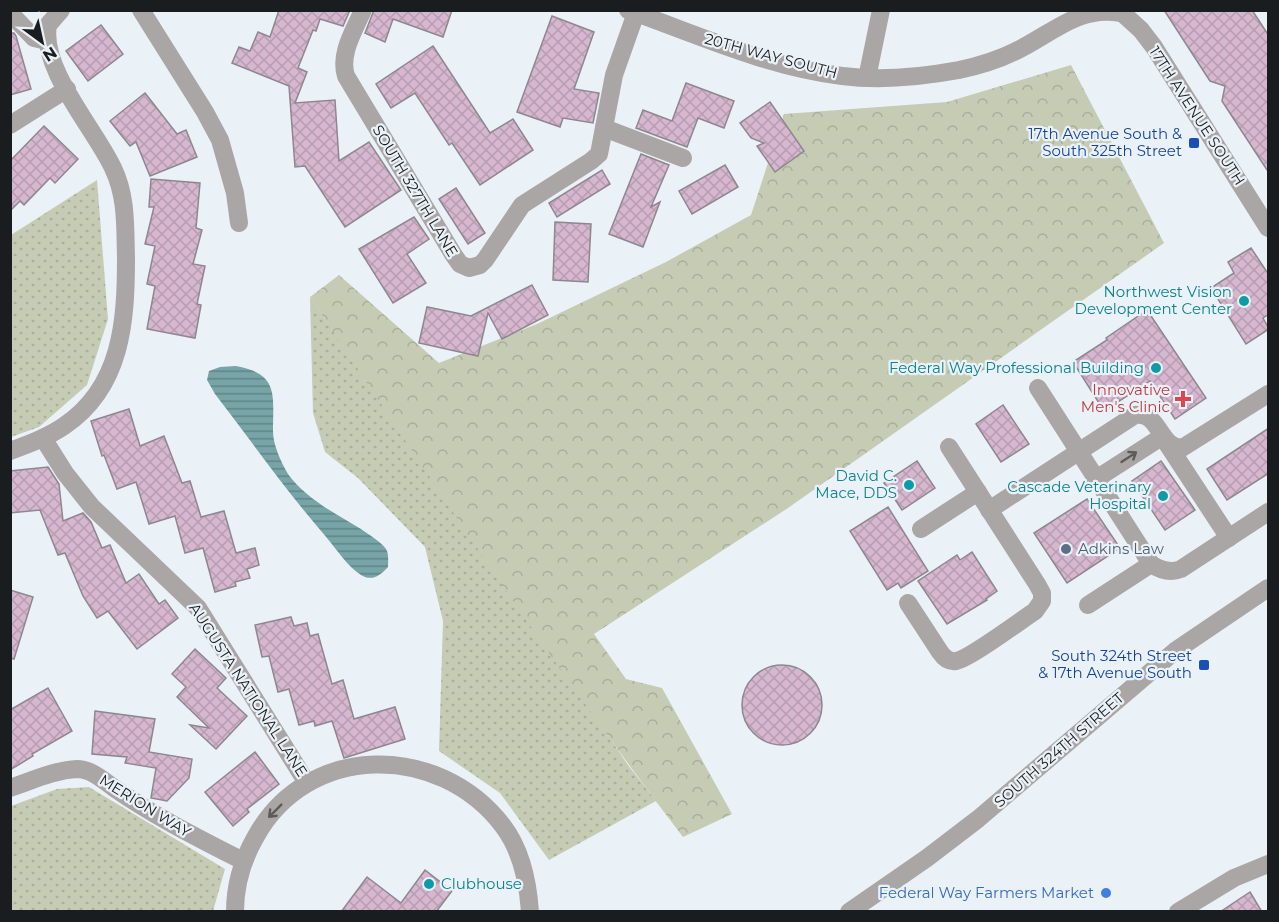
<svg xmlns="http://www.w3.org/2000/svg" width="1279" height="922" viewBox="0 0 1279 922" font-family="Montserrat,sans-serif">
	<defs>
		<pattern id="grass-dots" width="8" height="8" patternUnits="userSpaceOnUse" patternTransform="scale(1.5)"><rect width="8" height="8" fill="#c6cbb4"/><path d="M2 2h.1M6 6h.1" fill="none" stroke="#aaae9a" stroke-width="1.8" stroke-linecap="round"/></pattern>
		<pattern id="forest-crowns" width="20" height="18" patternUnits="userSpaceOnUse" patternTransform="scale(1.5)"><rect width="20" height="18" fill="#c6cbb4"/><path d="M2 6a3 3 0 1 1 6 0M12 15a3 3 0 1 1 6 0" fill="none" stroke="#aaae9a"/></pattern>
		<pattern id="water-rules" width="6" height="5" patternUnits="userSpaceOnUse" patternTransform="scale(1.5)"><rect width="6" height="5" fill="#77a4a7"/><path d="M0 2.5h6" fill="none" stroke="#618587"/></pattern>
		<pattern id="building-cross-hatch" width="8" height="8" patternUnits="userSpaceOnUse" patternTransform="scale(1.5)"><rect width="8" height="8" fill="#d6b7cf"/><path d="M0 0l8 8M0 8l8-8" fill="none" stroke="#b79db1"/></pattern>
	</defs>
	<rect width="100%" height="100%" fill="#eaf2f8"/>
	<g fill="url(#grass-dots)">
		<path d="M97 180 108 319 87 385 39 427 11 437V235Z"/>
		<path d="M310 297 628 765 656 801 549 860 500 793 439 751 443 621 425 547 358 478 325 452 313 413Z"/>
		<path d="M89 787 225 869 213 911H11V806L57 789Z"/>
	</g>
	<path fill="url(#forest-crowns)" d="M1071 65 1164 243 788 508 594 634 626 679 662 688 732 814 683 837C550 663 431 479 310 297L339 275 439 363 537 324 666 262 751 215 784 114 947 102Z"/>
	<path fill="url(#water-rules)" d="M236 366C279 374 273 394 273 431 273 445 281 462 288 474 305 498 336 514 361 529 369 535 380 541 386 549 389 554 388 561 388 567 381 575 372 582 361 575 348 567 337 550 327 538 287 492 252 442 215 394L207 380 209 371 220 367Z"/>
	<g fill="url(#building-cross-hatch)" stroke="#8e878d" stroke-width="1.5">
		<path d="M279 10H350L343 26 320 19 316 31 313 30 298 68 307 72 295 103 335 100 339 161 369 142 401 190 345 227 305 166 295 167 289 86 232 63 239 47 250 51 258 32 270 37Z"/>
		<path d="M374 10H452L443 37 393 19 385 42 365 33Z"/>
		<path d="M1164 10H1252L1269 36V173L1222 101 1225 86 1210 81Z"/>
		<path d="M552 16 594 32 574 89 599 93 593 123 563 118 560 127 517 112Z"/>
		<path d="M101 25 123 54 88 81 66 51Z"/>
		<path d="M10 33H14L16 36 31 89 10 95Z"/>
		<path d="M433 46 490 133 513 119 533 150 480 185 452 143 449 145 415 93 391 108 376 84Z"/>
		<path d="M686 83 734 101 724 128 698 118 687 147 636 128 643 110 672 121Z"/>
		<path d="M145 93 177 134 186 130 197 157 150 176 136 142 130 146 110 121Z"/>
		<path d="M770 102 804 151 775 172 757 146 764 143 751 138 740 123Z"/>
		<path d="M44 126 78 159 55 183 50 178 24 205 20 201 10 211V161Z"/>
		<path d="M641 154 669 165 651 207 660 202 643 247 609 234Z"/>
		<path d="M725 165 738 187 692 214 679 191Z"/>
		<path d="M602 170 610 184 557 217 549 203Z"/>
		<path d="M151 179 200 183 196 228 202 230 193 264 205 266 197 304 201 305 195 338 147 329 155 286 147 284 155 246 145 244 154 207H149Z"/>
		<path d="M456 188 485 233 468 244 439 199Z"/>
		<path d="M414 217 429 239 407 254 426 283 393 303 359 249Z"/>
		<path d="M555 222 591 224 588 282 553 280Z"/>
		<path d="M1251 248 1269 275V314L1263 318 1269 329 1246 344 1211 288 1234 273 1228 262Z"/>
		<path d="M532 285 548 315 502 339 488 313 478 356 419 343 427 307 471 316Z"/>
		<path d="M1147 310 1206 398 1175 419 1150 381 1104 411 1073 362 1107 340 1106 338Z"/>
		<path d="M1003 405 1029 444 1001 462 976 424Z"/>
		<path d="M129 409 140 446 164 436 182 483 190 481 201 517 224 511 236 553 255 548 259 565 247 569 250 578 235 582 236 586 215 592 203 548 185 553 175 516 149 524 136 482 117 489 104 455 102 456 91 421Z"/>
		<path d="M1269 428V473L1227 500 1207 469Z"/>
		<path d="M917 461 935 488 902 510 884 483Z"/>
		<path d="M1161 461 1195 510 1165 530 1132 481Z"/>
		<path d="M48 467 59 484 63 521 83 513 91 522 102 548 110 545 126 583 139 574 159 604 165 600 178 618 137 649 108 611 97 618 83 596 65 553 58 555 40 510 10 513V471Z"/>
		<path d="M1087 499 1120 548 1067 583 1034 533Z"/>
		<path d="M888 507 928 571 901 588 898 583 887 590 850 531Z"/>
		<path d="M972 552 997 591 986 599 987 600 947 624 918 581 957 555 960 560Z"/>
		<path d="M10 590 33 597 14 659 10 658Z"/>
		<path d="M291 617 294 626 307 623 310 636 318 634 332 684 343 680 354 719 395 707 405 739 344 758 332 721 315 726 314 721 299 725 289 689 278 692 269 656 262 657 255 625Z"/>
		<path d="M195 649 226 678 217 688 247 716 216 749 190 725 209 728 177 697 186 687 172 674Z"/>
		<circle cx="782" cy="705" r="40"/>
		<path d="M48 688 72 731 32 754 33 756 10 770V710Z"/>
		<path d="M95 711 155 719 149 752 192 759 189 778 167 801 151 798 156 768 125 763 127 757 92 754Z"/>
		<path d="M255 752 279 784 247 809 249 812 233 826 205 792Z"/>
		<path d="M425 870 452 891 436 912H341L367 877 401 903Z"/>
		<path d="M1250 892 1262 912H1220Z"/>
	</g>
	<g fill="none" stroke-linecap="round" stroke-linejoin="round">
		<g stroke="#aba6a6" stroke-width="18">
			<path d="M141 10 205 112 220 140 235 193 239 223"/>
			<path d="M363 10C354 31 339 54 346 76L453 254 460 264 469 268 480 265 485 260 522 205 591 161 599 154 614 75 637 10"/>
			<path d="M628 10C698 35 768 67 842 76 880 81 921 77 959 70 978 66 998 60 1016 51 1050 35 1079 5 1120 13"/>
			<path d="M1119 10 1141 30 1154 47 1268 228"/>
			<path d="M10 13 34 38 47 41"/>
			<path d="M867 78 881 10"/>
			<path d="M10 125 67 89"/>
			<path d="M604 128 683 158"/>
			<path d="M1038 388 1151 564C1160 570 1171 573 1181 569L1268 512"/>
			<path d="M43 438 65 473 92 507 198 608 307 783"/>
			<path d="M1166 442 1229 538"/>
			<path d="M10 451C29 444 48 437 64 426 122 387 126 321 126 258 125 227 127 197 113 168 95 129 40 69 48 25L61 10"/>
			<path d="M1096 479 1163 436"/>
			<path d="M989 510 1135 415C1160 411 1158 447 1182 448L1268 394"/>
			<path d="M921 529 978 492"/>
			<path d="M908 603 940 652C944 658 949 662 956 661 969 659 1020 621 1035 611L1042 601V593L1037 584 949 447"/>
			<path d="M1088 605 1151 564"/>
			<path d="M10 788C31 781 55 770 77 769 91 769 103 780 114 788 154 816 198 838 243 861"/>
			<path d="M235 912C235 885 242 861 255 838 307 742 439 742 503 826 522 851 528 882 530 912"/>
			<path d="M849 912 927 858 978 819 1175 651 1268 588"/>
			<path d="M1178 912 1234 878 1268 864"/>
		</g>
	</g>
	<defs><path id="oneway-shaft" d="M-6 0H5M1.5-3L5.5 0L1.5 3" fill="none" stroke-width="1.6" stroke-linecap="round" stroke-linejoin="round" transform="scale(1.5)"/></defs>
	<g stroke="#5b5b5c">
		<use href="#oneway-shaft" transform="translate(1129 457) rotate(-33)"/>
		<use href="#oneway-shaft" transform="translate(275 811) rotate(135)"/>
	</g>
	<g fill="#1a4fb4" stroke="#eaf2f8" stroke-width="2">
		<rect x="1188" y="137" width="12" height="12" rx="3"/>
		<rect x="1198" y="659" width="12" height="12" rx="3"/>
	</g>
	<g fill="#0f9aa8" stroke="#eaf2f8" stroke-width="2">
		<circle cx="1244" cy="301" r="6"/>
		<circle cx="1156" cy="368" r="6"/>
		<circle cx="909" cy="485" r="6"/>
		<circle cx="1163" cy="496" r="6"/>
		<circle cx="429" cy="884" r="6"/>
	</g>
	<path fill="#e0444e" stroke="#eaf2f8" stroke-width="2" d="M1180 390h6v6h6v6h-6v6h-6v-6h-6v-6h6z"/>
	<circle fill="#5c6f8a" stroke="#eaf2f8" stroke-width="2" cx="1066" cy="549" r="6"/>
	<circle fill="#3f7fe0" stroke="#eaf2f8" stroke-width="2" cx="1106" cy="893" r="6"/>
	<g text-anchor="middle" stroke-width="4.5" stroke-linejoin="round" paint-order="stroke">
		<g font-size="15" fill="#1a1d1f" stroke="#eaf2f8">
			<text transform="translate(771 56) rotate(15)" y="5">20TH WAY SOUTH</text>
			<text transform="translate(1197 116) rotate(57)" y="5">17TH AVENUE SOUTH</text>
			<text transform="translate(415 191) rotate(59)" y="5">SOUTH 327TH LANE</text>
			<text transform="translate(248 690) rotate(57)" y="5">AUGUSTA NATIONAL LANE</text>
			<text transform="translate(1059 750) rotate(-41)" y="5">SOUTH 324TH STREET</text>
			<text transform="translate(145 806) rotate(32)" y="5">MERION WAY</text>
		</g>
		<g font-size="15" fill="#164399" stroke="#eaf2f8" text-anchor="end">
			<text x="1182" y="139">17th Avenue South &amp;<tspan x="1182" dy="17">South 325th Street</tspan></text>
			<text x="1192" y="661">South 324th Street<tspan x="1192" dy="17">&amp; 17th Avenue South</tspan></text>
		</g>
		<g font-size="15" fill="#0d838f" stroke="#eaf2f8" text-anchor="end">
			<text x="1232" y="297">Northwest Vision<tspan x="1232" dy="17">Development Center</tspan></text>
			<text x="1144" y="373">Federal Way Professional Building</text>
			<text x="897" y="481">David C.<tspan x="897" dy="17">Mace, DDS</tspan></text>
			<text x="1151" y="492">Cascade Veterinary<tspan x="1151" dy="17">Hospital</tspan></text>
			<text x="441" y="889" text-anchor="start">Clubhouse</text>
		</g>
		<g font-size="15" fill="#be3a42" stroke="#eaf2f8" text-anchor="end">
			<text x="1170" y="395">Innovative<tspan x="1170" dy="17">Men's Clinic</tspan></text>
		</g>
		<g font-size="15" fill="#4e5e75" stroke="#eaf2f8" text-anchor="start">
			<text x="1078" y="554">Adkins Law</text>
		</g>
		<g font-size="15" fill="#366cbe" stroke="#eaf2f8" text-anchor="end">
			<text x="1094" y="898">Federal Way Farmers Market</text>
		</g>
	</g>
	<rect width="1279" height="922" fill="none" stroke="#1a1d1f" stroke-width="24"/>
	<g transform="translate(42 42) rotate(147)" stroke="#eaf2f8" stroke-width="4.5" paint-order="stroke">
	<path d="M0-4.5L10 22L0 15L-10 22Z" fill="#1a1d1f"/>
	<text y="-9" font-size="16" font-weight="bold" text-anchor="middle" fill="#1a1d1f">N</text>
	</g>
</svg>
